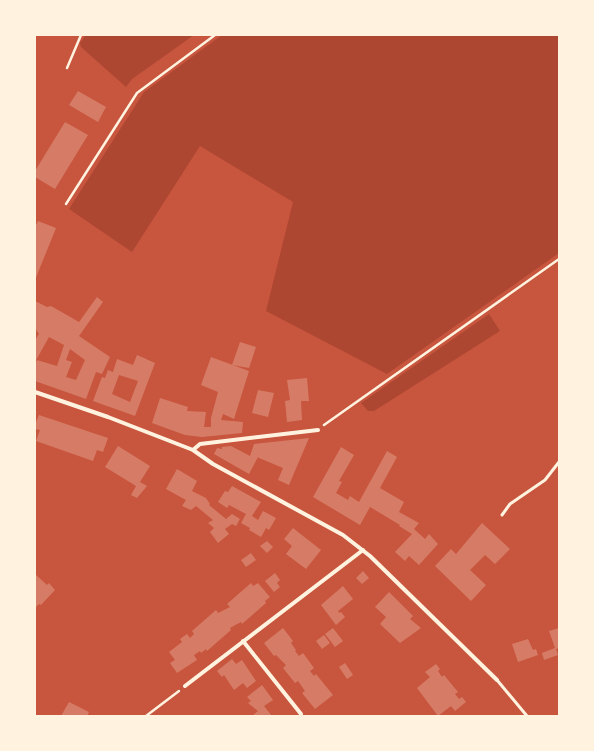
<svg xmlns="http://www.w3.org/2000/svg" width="594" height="751" viewBox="0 0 594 751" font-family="Poppins,sans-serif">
	<rect width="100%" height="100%" fill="#c8553d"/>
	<g fill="#ae4732">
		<path d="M86 35H194L132 79 126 87 81 47 80 43Z"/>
		<path d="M222 35H559V253L387 374 266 311 293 202 200 146 132 252 69 209 144 92Z"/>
		<path d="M489 314 500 331 374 411H368L361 403Z"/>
	</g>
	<g fill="#d67c66" fill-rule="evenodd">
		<path d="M78 91 106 107 98 122 69 105Z"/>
		<path d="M65 122 88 135 55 189 35 177V171Z"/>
		<path d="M38 221 56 228 35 280V227Z"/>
		<path d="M97 297 103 302 79 336 110 357 102 374 96 372 86 399 35 381V364L37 360 57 366 64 345 49 337 35 362V340L39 334 35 328V301L47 307 51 306 79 322ZM70 349 85 360 76 380 66 377 72 362 66 360Z"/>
		<path d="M240 342 256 347 249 368 232 365Z"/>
		<path d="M137 355 155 363 135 416 93 401 102 377 105 378 108 370 113 372 117 359 133 365ZM119 375 138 381 130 402 112 394Z"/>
		<path d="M211 357 249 371 234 419 223 414 221 420 243 422 242 433 202 437 185 435 152 423 160 398 188 407 187 411 206 412 204 427H211V418L218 392 201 385Z"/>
		<path d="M307 378 309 401H301L302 420 287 422 285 401 290 400 287 380Z"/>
		<path d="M258 390 274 393 268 417 252 413Z"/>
		<path d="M39 415 108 438 103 452 97 450 93 461 36 441 40 430 35 429V425Z"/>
		<path d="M309 438 289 485 278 480 283 468 259 458 258 457 249 474 214 454 217 448 222 449V447L231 446 250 456 254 444Z"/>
		<path d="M118 446 150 466 140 482 147 486 137 498 131 495 136 486 105 467Z"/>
		<path d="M341 447 354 455 339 481 342 482 336 493 348 500 350 496 359 502 387 451 397 457 380 488 404 502 399 512 419 523 414 529 425 539 429 534 438 544 419 565 409 556 405 561 395 552 412 534 399 526 400 525 370 507 360 525 313 497Z"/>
		<path d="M177 469 197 481 192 491 206 498 210 504 209 505 226 519 232 514 240 519 236 526 232 524 225 529 229 534 218 543 210 532 214 528 208 523 213 520 196 506 191 510 182 506 186 500 166 489Z"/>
		<path d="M232 486 261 502 252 516 258 520 263 511 276 518 269 530 266 528 261 537 249 530 250 528 241 523 246 514 229 505 227 508 218 502 225 491 228 492Z"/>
		<path d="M482 523 510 549 495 564 485 555 470 570 486 585 471 601 435 566 451 549 456 554Z"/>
		<path d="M293 528 321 550 306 569 286 554 292 546 284 539Z"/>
		<path d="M267 541 273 547 267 553 260 546Z"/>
		<path d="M251 553 256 560 246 567 241 560Z"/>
		<path d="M363 571 369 578 362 584 356 578Z"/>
		<path d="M275 573 280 580 277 583 280 587 274 592 265 581Z"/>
		<path d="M35 574 47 585 49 583 55 590 41 605 39 604 36 607Z"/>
		<path d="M251 583 253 586 258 583 270 597 265 601 266 603 242 624 241 622 230 628 231 630 207 651 206 649 201 653 200 651 194 655 197 660 177 673 170 663 175 660 169 652 182 642 180 639 187 634 190 638 194 634 192 631 216 610 218 613 230 607 227 604Z"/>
		<path d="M343 586 353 599 338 611 339 613 341 612 345 617 336 625 321 605Z"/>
		<path d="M389 592 413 616 410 619 421 628 400 643 380 624 386 617 375 607Z"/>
		<path d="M283 628 293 641 291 643 296 650 295 651 299 656 303 653 314 668 310 671 314 676 316 674 333 695 315 709 302 693 305 691 298 681 295 683 283 668 286 665 276 655 274 656 264 643Z"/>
		<path d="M333 628 343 641 335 647 325 634Z"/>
		<path d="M559 628V648L556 649 558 655 544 660 542 653 555 648 549 631Z"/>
		<path d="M324 635 330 643 322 649 316 641Z"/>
		<path d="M528 639 533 650 536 649 538 655 518 662 512 644Z"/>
		<path d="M232 659 236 664 242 660 256 681 247 688 243 683 234 690 224 675 222 677 217 671Z"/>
		<path d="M345 663 353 675 347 679 339 667Z"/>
		<path d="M436 664 440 669 438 671 442 677 444 675 458 692 455 694 459 699 462 697 466 702 455 711 451 706 438 716 417 688 430 677 425 672Z"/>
		<path d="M262 685 273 700 264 706 272 716H252L258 711 248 703 251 701 247 697Z"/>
		<path d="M69 702 89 712 87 716H61Z"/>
	</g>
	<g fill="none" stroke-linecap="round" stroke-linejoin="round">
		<g stroke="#fff3e0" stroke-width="2.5">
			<path d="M67 68 81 35"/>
			<path d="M66 204 137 93 215 35"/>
			<path d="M324 425 559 259"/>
			<path d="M146 716 179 691"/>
		</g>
		<g stroke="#fff3e0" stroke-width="3">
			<path d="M502 515 510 504 545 480 559 462"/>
			<path d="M497 680 527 716"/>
		</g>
		<g stroke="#fff3e0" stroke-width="4">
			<path d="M35 392 108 417 193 450 213 464 343 535 370 556 497 680"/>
			<path d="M193 450 200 444 318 430"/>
			<path d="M243 641 301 714"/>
			<path d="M185 686 363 550"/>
		</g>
	</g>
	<rect width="594" height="751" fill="none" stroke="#fff3e0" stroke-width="72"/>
</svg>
